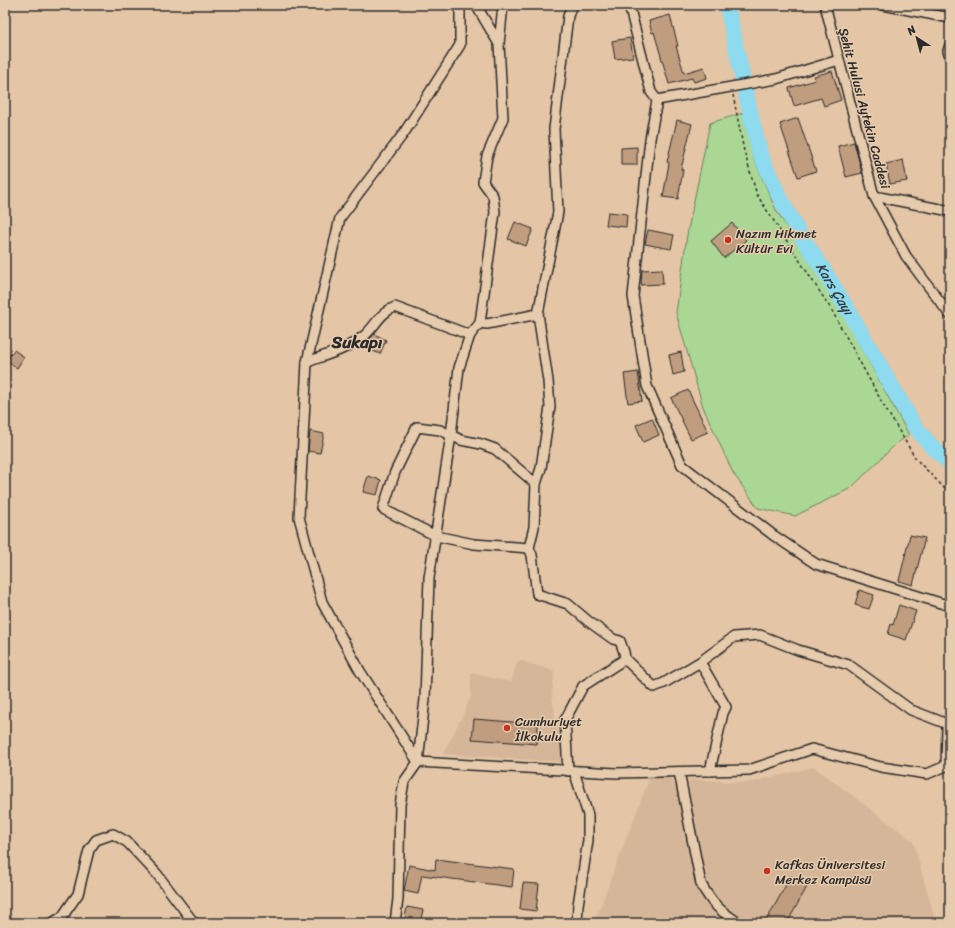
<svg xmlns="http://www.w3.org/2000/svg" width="955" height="928" viewBox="0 0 955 928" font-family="Sriracha,sans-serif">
	<rect width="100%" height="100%" fill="#e4c5a5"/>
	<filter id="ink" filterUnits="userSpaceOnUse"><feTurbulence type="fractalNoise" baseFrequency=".025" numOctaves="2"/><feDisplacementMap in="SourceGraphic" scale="8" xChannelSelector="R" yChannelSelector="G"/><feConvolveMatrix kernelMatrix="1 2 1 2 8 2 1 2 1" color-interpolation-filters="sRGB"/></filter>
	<g filter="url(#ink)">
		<g fill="#d6b698">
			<path d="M518 660 554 671 552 697 560 746 561 762 443 754 465 711 471 696V673L511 682Z"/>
			<path d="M814 767 913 841 936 923H594L650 777 669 778 680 791 689 790V779L748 783Z"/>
		</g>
		<path fill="#abd795" stroke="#6b8160" d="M743 113 754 159 776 210 840 309 909 435 897 443 851 488 795 516 758 508 733 473 703 407 676 313 687 235 710 123Z"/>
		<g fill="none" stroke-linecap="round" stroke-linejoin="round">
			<path stroke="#8edaee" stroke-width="16" id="s1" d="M727 5 747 99 760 154 779 196 799 233 821 266 851 315 915 427 933 448 950 463"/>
		</g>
		<g fill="#c09d7f" stroke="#2b2b2b">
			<path d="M670 15 678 46H676L684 73 704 67 707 78 694 82 692 78 669 84 654 32 652 33 649 21Z"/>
			<path d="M630 38 633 57 615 59 612 41Z"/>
			<path d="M832 71 841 100 824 106 821 98 794 106 789 88 815 80 814 76Z"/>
			<path d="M798 118 816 171 798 177 780 124Z"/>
			<path d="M677 120 692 124 681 169 683 170 678 199 663 197 669 163 667 162Z"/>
			<path d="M854 142 862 173 846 177 838 146Z"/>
			<path d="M637 147V165H621V148Z"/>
			<path d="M903 160 907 181 890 184 886 164Z"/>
			<path d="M608 212 627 214 626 227 606 225Z"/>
			<path d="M515 222 533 229 526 246 508 239Z"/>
			<path d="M732 223 746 240 724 258 711 241Z"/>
			<path d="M648 230 674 235 671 249 645 244Z"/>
			<path d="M662 269 663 284 641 285 642 270Z"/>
			<path d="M374 334 386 340 380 354 366 348 370 339Z"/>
			<path d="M14 350 24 357 17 368 6 360Z"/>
			<path d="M681 352 684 372 673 375 669 355Z"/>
			<path d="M638 372 642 401 628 403 624 374Z"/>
			<path d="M688 390 708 432 691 439 671 398Z"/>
			<path d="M652 418 659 435 643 442 636 425Z"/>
			<path d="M310 431 324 434 320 453 308 451Z"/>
			<path d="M368 476 381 480 377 495 363 492Z"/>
			<path d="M910 535 925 538 913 585 899 581Z"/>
			<path d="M859 590 874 595 869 609 855 605Z"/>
			<path d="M899 605 916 611 906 640 888 634 891 624 893 625Z"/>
			<path d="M474 719 538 724 537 744 472 739Z"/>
			<path d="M436 859 514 869 512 887 422 875 418 894 404 891 409 865 435 870Z"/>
			<path d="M791 876 808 885 787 923H765Z"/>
			<path d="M523 883 539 884 536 911 520 909Z"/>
			<path d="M407 907 423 910 420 923H404Z"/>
		</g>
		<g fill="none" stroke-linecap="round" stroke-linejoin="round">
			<defs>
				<g id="minor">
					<path d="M460 5V45L404 133 340 218 307 362 299 517 322 602 360 671 418 762 616 773 749 770 812 749 881 767 927 774 946 766 947 728 950 727"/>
					<path d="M476 5 499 44 503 5"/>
					<path d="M572 5 568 16 554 129 558 212 538 314 548 381 550 407 541 468 536 484 534 527 529 548 532 555 537 594 568 604 588 621 613 639 620 641 624 652 625 659 654 687 664 683 700 662 734 637 760 635 798 650 849 665 911 710 950 725"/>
					<path d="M629 5 651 92 657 100 650 139 633 296 647 386 682 465 773 535 816 564 950 606"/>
					<path d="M825 5 874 196 906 256 950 315"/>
					<path d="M883 5 950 18"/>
					<path d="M950 45 948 51 950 58"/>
					<path d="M657 100 776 79 839 60"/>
					<path d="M874 196 950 211"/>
					<path d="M480 323 487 324 538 314"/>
					<path d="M307 362C326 355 348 349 364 336 376 326 379 313 395 307L470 335"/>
					<path d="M529 548 474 544 436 536 383 509 395 472 417 427 440 430 461 440 481 444 495 449 536 484"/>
					<path d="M700 662 726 707 723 713 710 771"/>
					<path d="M568 771 565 720 583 686 625 659"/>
					<path d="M574 771 588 815V840L578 905 577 923"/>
					<path d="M679 772 701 884C712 904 720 911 739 923"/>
					<path d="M52 923 62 917 78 894 89 850 96 840 113 834 127 842 157 874 194 923"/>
					<path d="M395 923 398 899 400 805 404 782 418 762 425 699 429 578 451 435 459 368 470 335 480 323 495 212 493 196 483 182 487 156 503 118 499 44"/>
				</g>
			</defs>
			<use href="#minor" stroke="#2b2b2b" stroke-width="12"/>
			<path stroke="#2b2b2b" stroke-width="1.5" stroke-dasharray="3 3" stroke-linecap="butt" d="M733 95 744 151 757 195 831 309 884 406 916 459 947 491 950 492"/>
			<use href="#minor" stroke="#e6cbad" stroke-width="9"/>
		</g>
	</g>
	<g fill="#c8321e" stroke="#e6cbad" stroke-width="1.5">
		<circle cx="728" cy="240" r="4"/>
		<circle cx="507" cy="728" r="4"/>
		<circle cx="767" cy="871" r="4"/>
	</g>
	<g text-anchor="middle" stroke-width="3" stroke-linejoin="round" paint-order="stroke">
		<g font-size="13" fill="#2b2b2b" stroke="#e6cbad">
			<text transform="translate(865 108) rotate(75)" y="5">Şehit Hulusi Aytekin Caddesi</text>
		</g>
		<g font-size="13" fill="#2b2b2b" stroke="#e6cbad" text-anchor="start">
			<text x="736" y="238">Nazım Hikmet<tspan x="736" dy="15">Kültür Evi</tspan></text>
			<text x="515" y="726">Cumhuriyet<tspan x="515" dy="15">İlkokulu</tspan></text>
			<text x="775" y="869">Kafkas Üniversitesi<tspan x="775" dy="15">Merkez Kampüsü</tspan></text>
		</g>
		<g font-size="14" font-style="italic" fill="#353c3e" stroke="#e6cbad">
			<text dy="5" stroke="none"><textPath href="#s1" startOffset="307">Kars Çayı</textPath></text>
		</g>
		<g font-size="17" font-weight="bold" fill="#2b2b2b" stroke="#e6cbad">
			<text x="357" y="348">Sukapı</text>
		</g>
	</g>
	<rect width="955" height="928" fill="none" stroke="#e6cbad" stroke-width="20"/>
	<rect x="10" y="10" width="935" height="908" fill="none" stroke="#2b2b2b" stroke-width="1.5" filter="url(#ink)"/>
	<g transform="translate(917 38) rotate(324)" stroke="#e6cbad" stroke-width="3" paint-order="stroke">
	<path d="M0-3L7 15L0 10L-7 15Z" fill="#2b2b2b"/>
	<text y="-6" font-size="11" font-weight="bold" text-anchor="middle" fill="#2b2b2b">N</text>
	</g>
</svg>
